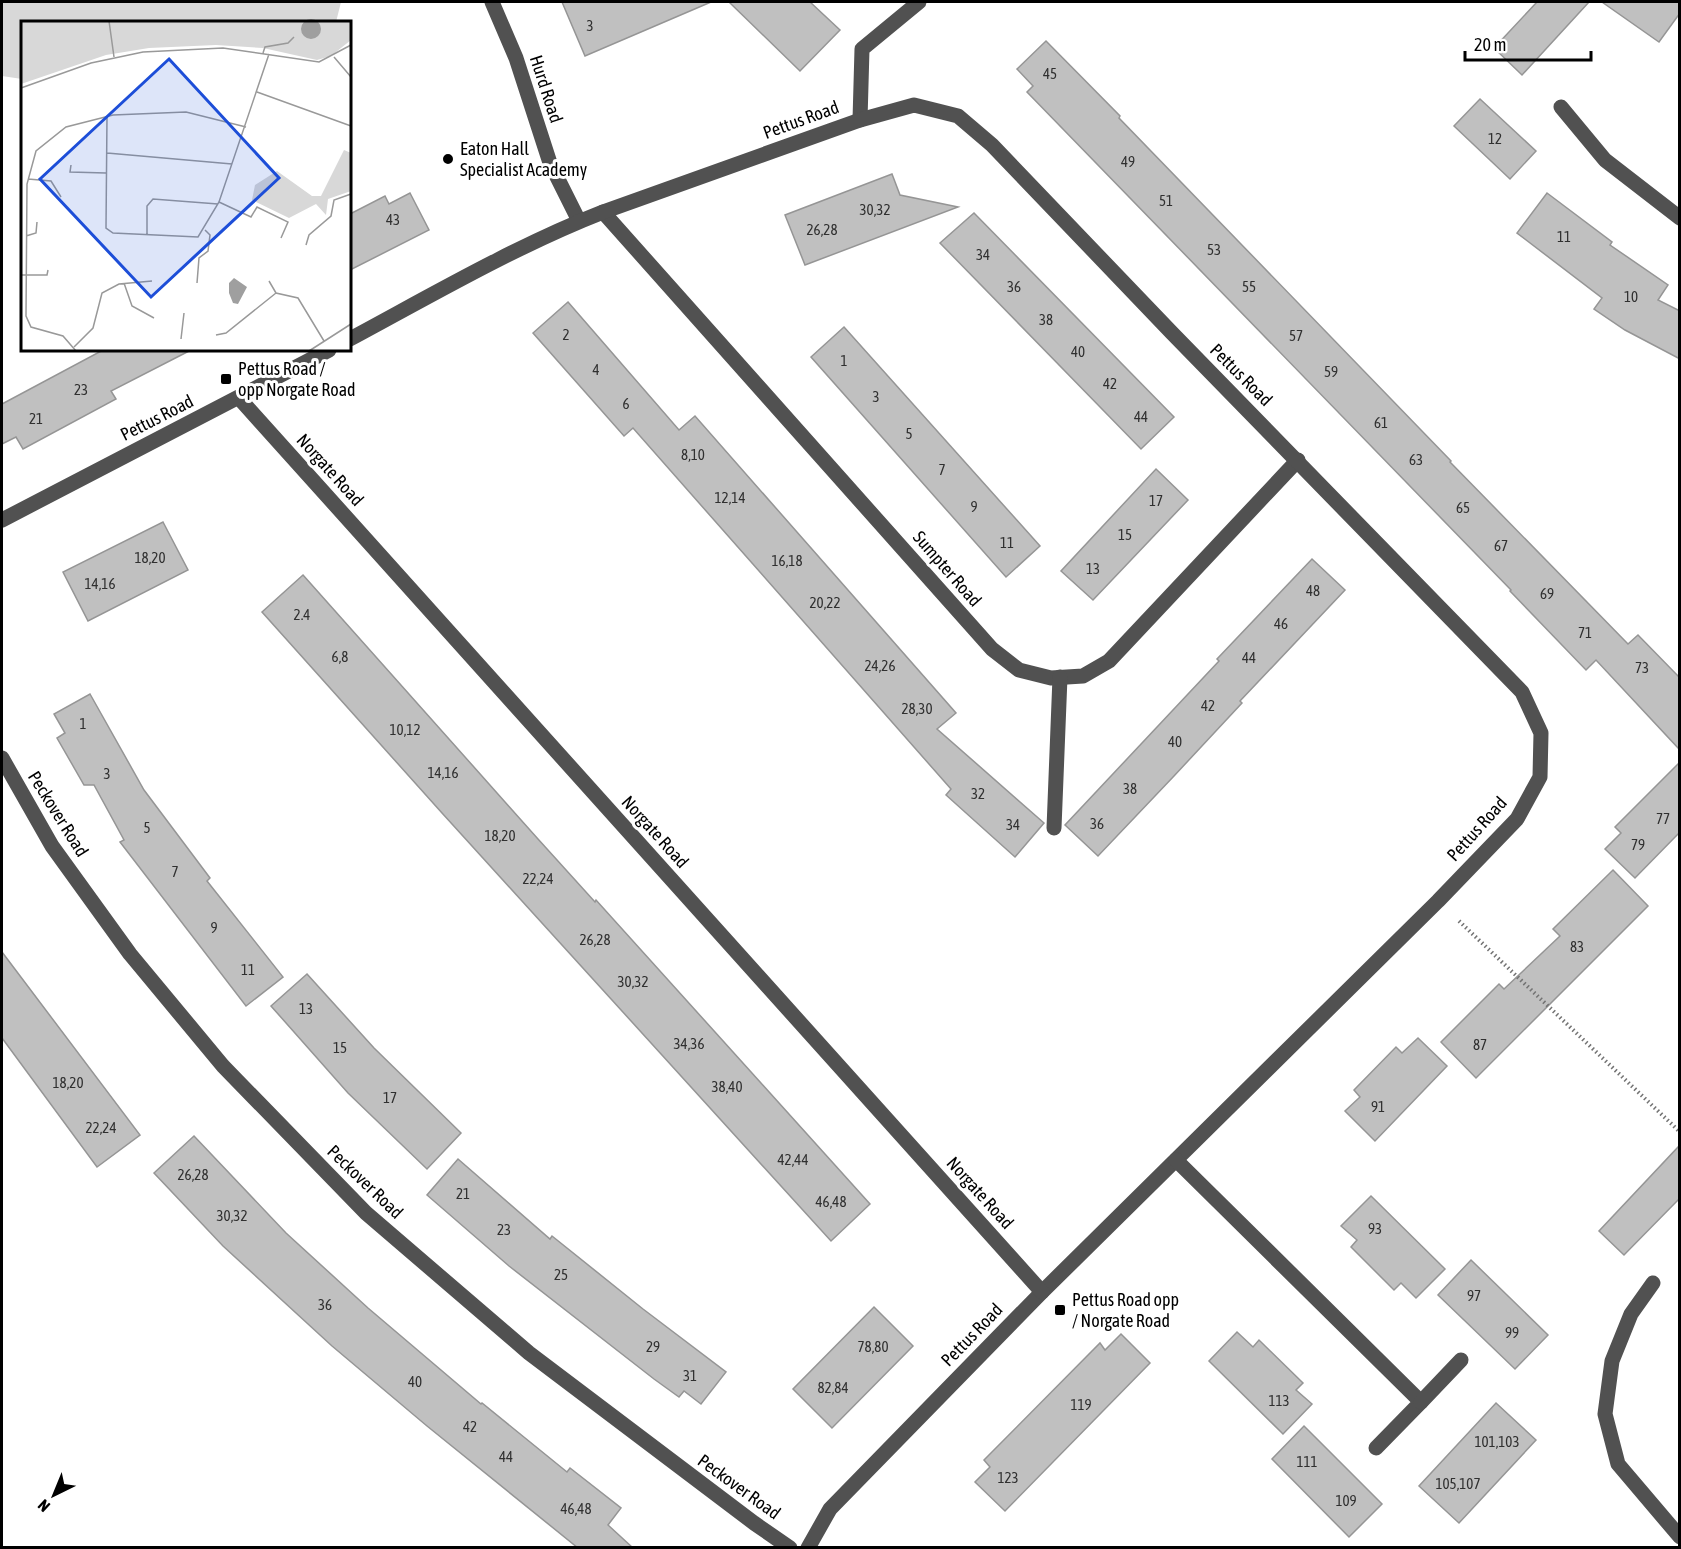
<svg xmlns="http://www.w3.org/2000/svg" width="1681" height="1549" viewBox="0 0 1681 1549" font-family="'Asap Condensed',sans-serif">
	<rect width="100%" height="100%" fill="#fff"/>
	<path fill="#d8d8d8" d="M2 2H341L336 22H22V79L2 76Z"/>
	<g fill="#c0c0c0" stroke="#959595" stroke-width="1.5">
		<path d="M562 2H711L585 56Z"/>
		<path d="M729 2H810L840 30 800 71Z"/>
		<path d="M1537 2H1589L1522 75 1494 48Z"/>
		<path d="M1602 2H1680V13L1659 42Z"/>
		<path d="M1046 41 1120 116 1119 118 1451 461 1450 462 1628 644 1638 635 1680 678V750L1596 660 1586 670 1510 591 1511 590 1027 92 1033 86 1017 69Z"/>
		<path d="M1480 99 1536 151 1510 179 1454 126Z"/>
		<path d="M892 174 900 195 958 207 805 265 785 215Z"/>
		<path d="M410 193 429 230 350 270V214L385 196 389 204Z"/>
		<path d="M1547 193 1612 242 1610 245 1668 285 1658 300 1680 311V359L1625 330 1594 309 1602 298 1517 233Z"/>
		<path d="M974 213 1174 417 1141 449 940 243Z"/>
		<path d="M568 302 679 430 695 416 956 713 937 729 1044 823 1015 857 946 795 951 789 633 428 624 436 533 333Z"/>
		<path d="M844 327 1040 546 1006 577 811 357Z"/>
		<path d="M103 350H191L111 391 116 399 23 449 16 437 2 444V404Z"/>
		<path d="M1156 469 1188 500 1093 600 1061 571Z"/>
		<path d="M163 522 188 570 88 621 63 572Z"/>
		<path d="M1312 559 1345 590 1240 701 1242 703 1174 776 1098 856 1065 825 1219 661 1217 659Z"/>
		<path d="M303 575 538 839 595 902 596 900 870 1204 831 1241 442 813 262 612Z"/>
		<path d="M90 694 144 790 210 878 207 881 283 977 246 1006 120 842 124 840 94 785H84L57 738 65 733 54 714Z"/>
		<path d="M1680 762V832L1635 878 1605 849 1621 833 1615 827Z"/>
		<path d="M1613 870 1648 906 1476 1078 1441 1042 1499 984 1504 989 1560 936 1553 929Z"/>
		<path d="M2 952 140 1135 97 1167 2 1038Z"/>
		<path d="M307 974 374 1048 461 1133 427 1169 348 1093 271 1006Z"/>
		<path d="M1418 1038 1447 1066 1375 1141 1345 1111 1360 1097 1354 1090 1396 1047 1402 1053Z"/>
		<path d="M194 1136 286 1233 368 1308 481 1404 482 1403 567 1472 570 1468 621 1508 608 1525 633 1548H578L427 1426 332 1346 223 1246 154 1173Z"/>
		<path d="M1680 1145V1198L1624 1255 1599 1231Z"/>
		<path d="M458 1159 550 1239 552 1236 643 1309 726 1372 701 1404 684 1391 679 1397 654 1379 509 1266 427 1195Z"/>
		<path d="M1371 1196 1445 1269 1416 1298 1401 1283 1394 1290 1351 1247 1357 1240 1341 1226Z"/>
		<path d="M1471 1260 1548 1335 1515 1369 1438 1295Z"/>
		<path d="M874 1307 913 1346 832 1428 793 1389Z"/>
		<path d="M1237 1332 1253 1347 1259 1340 1303 1383 1296 1390 1312 1404 1283 1434 1209 1361Z"/>
		<path d="M1121 1334 1150 1363 1005 1511 975 1482 990 1467 984 1460 1100 1343 1105 1350Z"/>
		<path d="M1496 1403 1536 1440 1459 1523 1419 1486Z"/>
		<path d="M1304 1426 1382 1504 1349 1537 1272 1459Z"/>
	</g>
	<g fill="none" stroke-linecap="round" stroke-linejoin="round">
		<path stroke="#737373" stroke-width="4" stroke-dasharray="1.5 3" stroke-linecap="butt" d="M1459 921 1680 1132"/>
		<g stroke="#515151" stroke-width="15">
			<path d="M492 2 516 58 550 163 579 221"/>
			<path d="M1561 107 1605 160 1680 218"/>
			<path d="M860 120 862 49 919 2"/>
			<path d="M603 212 992 649 1019 670 1051 678 1083 676 1109 661 1298 460"/>
			<path d="M350 339C432 295 516 246 603 212L860 120 914 105 958 116 992 145 1172 333 1522 692 1541 733 1540 777 1517 819 1438 901 1042 1292 830 1509 808 1548"/>
			<path d="M239 398 1042 1292"/>
			<path d="M2 520 329 350"/>
			<path d="M2 758 52 846 130 954 223 1066 366 1213 529 1353 754 1523 790 1548"/>
			<path d="M1054 828 1060 677"/>
			<path d="M1176 1160 1421 1402 1376 1448"/>
			<path d="M1653 1283 1631 1314 1612 1361 1605 1414 1618 1464 1680 1537"/>
			<path d="M1421 1402 1461 1360"/>
		</g>
	</g>
	<g fill="#000" stroke="#fff" stroke-width="2">
		<circle cx="448" cy="159" r="6"/>
		<rect x="220" y="373" width="12" height="12" rx="3"/>
		<rect x="1054" y="1304" width="12" height="12" rx="3"/>
	</g>
	<g text-anchor="middle" stroke-width="6" stroke-linejoin="round" paint-order="stroke">
		<g font-size="15" fill="#303030">
			<text x="590" y="31">3</text>
			<text x="1050" y="79">45</text>
			<text x="1495" y="144">12</text>
			<text x="1128" y="167">49</text>
			<text x="1166" y="206">51</text>
			<text x="875" y="215">30,32</text>
			<text x="393" y="225">43</text>
			<text x="822" y="235">26,28</text>
			<text x="1564" y="242">11</text>
			<text x="1214" y="255">53</text>
			<text x="983" y="260">34</text>
			<text x="1014" y="292">36</text>
			<text x="1249" y="292">55</text>
			<text x="1631" y="302">10</text>
			<text x="1046" y="325">38</text>
			<text x="566" y="340">2</text>
			<text x="1296" y="341">57</text>
			<text x="1078" y="357">40</text>
			<text x="844" y="366">1</text>
			<text x="596" y="375">4</text>
			<text x="1331" y="377">59</text>
			<text x="1110" y="389">42</text>
			<text x="81" y="395">23</text>
			<text x="876" y="402">3</text>
			<text x="626" y="409">6</text>
			<text x="1141" y="422">44</text>
			<text x="36" y="424">21</text>
			<text x="1381" y="428">61</text>
			<text x="909" y="439">5</text>
			<text x="693" y="460">8,10</text>
			<text x="1416" y="465">63</text>
			<text x="942" y="475">7</text>
			<text x="730" y="503">12,14</text>
			<text x="1156" y="506">17</text>
			<text x="974" y="512">9</text>
			<text x="1463" y="513">65</text>
			<text x="1125" y="540">15</text>
			<text x="1007" y="548">11</text>
			<text x="1501" y="551">67</text>
			<text x="150" y="563">18,20</text>
			<text x="787" y="566">16,18</text>
			<text x="1093" y="574">13</text>
			<text x="100" y="589">14,16</text>
			<text x="1313" y="596">48</text>
			<text x="1547" y="599">69</text>
			<text x="825" y="608">20,22</text>
			<text x="302" y="620">2.4</text>
			<text x="1281" y="629">46</text>
			<text x="1585" y="638">71</text>
			<text x="340" y="662">6,8</text>
			<text x="1249" y="663">44</text>
			<text x="880" y="671">24,26</text>
			<text x="1642" y="673">73</text>
			<text x="1208" y="711">42</text>
			<text x="917" y="714">28,30</text>
			<text x="83" y="729">1</text>
			<text x="405" y="735">10,12</text>
			<text x="1175" y="747">40</text>
			<text x="443" y="778">14,16</text>
			<text x="107" y="779">3</text>
			<text x="1130" y="794">38</text>
			<text x="978" y="799">32</text>
			<text x="1663" y="824">77</text>
			<text x="1097" y="829">36</text>
			<text x="1013" y="830">34</text>
			<text x="147" y="833">5</text>
			<text x="500" y="841">18,20</text>
			<text x="1638" y="850">79</text>
			<text x="175" y="877">7</text>
			<text x="538" y="884">22,24</text>
			<text x="214" y="933">9</text>
			<text x="595" y="945">26,28</text>
			<text x="1577" y="952">83</text>
			<text x="248" y="975">11</text>
			<text x="633" y="987">30,32</text>
			<text x="306" y="1014">13</text>
			<text x="689" y="1049">34,36</text>
			<text x="1480" y="1050">87</text>
			<text x="340" y="1053">15</text>
			<text x="68" y="1088">18,20</text>
			<text x="727" y="1092">38,40</text>
			<text x="390" y="1103">17</text>
			<text x="1378" y="1112">91</text>
			<text x="101" y="1133">22,24</text>
			<text x="793" y="1165">42,44</text>
			<text x="193" y="1180">26,28</text>
			<text x="463" y="1199">21</text>
			<text x="831" y="1207">46,48</text>
			<text x="232" y="1221">30,32</text>
			<text x="1375" y="1234">93</text>
			<text x="504" y="1235">23</text>
			<text x="561" y="1280">25</text>
			<text x="1474" y="1301">97</text>
			<text x="325" y="1310">36</text>
			<text x="1512" y="1338">99</text>
			<text x="653" y="1352">29</text>
			<text x="873" y="1352">78,80</text>
			<text x="690" y="1381">31</text>
			<text x="415" y="1387">40</text>
			<text x="833" y="1393">82,84</text>
			<text x="1279" y="1406">113</text>
			<text x="1081" y="1410">119</text>
			<text x="470" y="1432">42</text>
			<text x="1497" y="1447">101,103</text>
			<text x="506" y="1462">44</text>
			<text x="1307" y="1467">111</text>
			<text x="1008" y="1483">123</text>
			<text x="1458" y="1489">105,107</text>
			<text x="1346" y="1506">109</text>
			<text x="576" y="1514">46,48</text>
		</g>
		<g font-size="18" fill="#000" stroke="#fff">
			<text transform="translate(546 89) rotate(72)" y="6">Hurd Road</text>
			<text transform="translate(801 120) rotate(-20)" y="6">Pettus Road</text>
			<text transform="translate(1241 375) rotate(45)" y="6">Pettus Road</text>
			<text transform="translate(157 418) rotate(-27)" y="6">Pettus Road</text>
			<text transform="translate(330 470) rotate(48)" y="6">Norgate Road</text>
			<text transform="translate(947 569) rotate(49)" y="6">Sumpter Road</text>
			<text transform="translate(58 814) rotate(58)" y="6">Peckover Road</text>
			<text transform="translate(1477 829) rotate(-48)" y="6">Pettus Road</text>
			<text transform="translate(655 832) rotate(48)" y="6">Norgate Road</text>
			<text transform="translate(365 1182) rotate(44)" y="6">Peckover Road</text>
			<text transform="translate(980 1193) rotate(48)" y="6">Norgate Road</text>
			<text transform="translate(972 1335) rotate(-46)" y="6">Pettus Road</text>
			<text transform="translate(739 1487) rotate(36)" y="6">Peckover Road</text>
		</g>
		<g font-size="18" fill="#000" stroke="#fff" text-anchor="start">
			<text x="460" y="155">Eaton Hall<tspan x="460" dy="21">Specialist Academy</tspan></text>
			<text x="238" y="375">Pettus Road /<tspan x="238" dy="21">opp Norgate Road</tspan></text>
			<text x="1072" y="1306">Pettus Road opp<tspan x="1072" dy="21">/ Norgate Road</tspan></text>
		</g>
	</g>
	<g transform="translate(21 21)">
		<rect width="330" height="330" fill="#fff"/>
		<path d="M0 0H330V19L310 35 296 39 242 27 195 24 128 27 85 34 0 63ZM323 129 330 132V170L307 178 305 194 295 183 268 197 231 179 234 164 256 150 291 175H300Z" fill="#d8d8d8"/>
		<path d="M280 8a10 10 0 1 1 20 0a10 10 0 1 1-20 0ZM213 257 226 266 217 283 212 282 208 272V262Z" fill="#9f9f9f"/>
		<path fill="none" stroke="#999" stroke-width="1.5" d="M88 0 93 36M242 32 244 26 267 22 273 16M313 36 330 56M0 67 70 42 122 31 202 27 298 41 330 24M236 71 330 105M86 95 85 207 92 212 177 216 198 181 248 33M86 132 211 143M50 144 49 151 85 152M7 158 30 160 40 176M198 181 230 196 236 186 267 201 260 217M126 214V185L132 178 197 183M5 215 15 212 16 201M285 224 288 214 310 195 313 179 330 173M0 254H26L27 249M248 260 255 272 277 277 303 320M103 262 111 285 133 297M176 262 178 237 187 230 189 214 184 209M195 314 205 312 255 272M160 318 163 292M53 326 72 307 81 272 98 263 131 260M55 330 42 315 10 306 5 295 6 163 15 130 45 106 92 94 165 91 225 106M288 330 330 303"/>
		<path fill="#1d4ed8" fill-opacity="0.15" stroke="#1d4ed8" stroke-width="3" d="M148 38 258 157 130 276 19 158Z"/>
		<rect width="330" height="330" fill="none" stroke="#000" stroke-width="3"/>
	</g>
	<rect width="1681" height="1549" fill="none" stroke="#000000" stroke-width="6"/>
	<g transform="translate(54 1495) rotate(223)" stroke="#ffffff" stroke-width="4.5" paint-order="stroke">
	<path d="M0-4.5L10 22L0 15L-10 22Z" fill="#000000"/>
	<text y="-9" font-size="16" font-weight="bold" text-anchor="middle" fill="#000000">N</text>
	</g>
	<path d="M1465 51v9h126v-9" fill="none" stroke="#000000" stroke-width="3"/>
	<text x="1474" y="51" font-size="18" fill="#000000" stroke="#ffffff" stroke-width="4.5" paint-order="stroke">20 m</text>
</svg>
